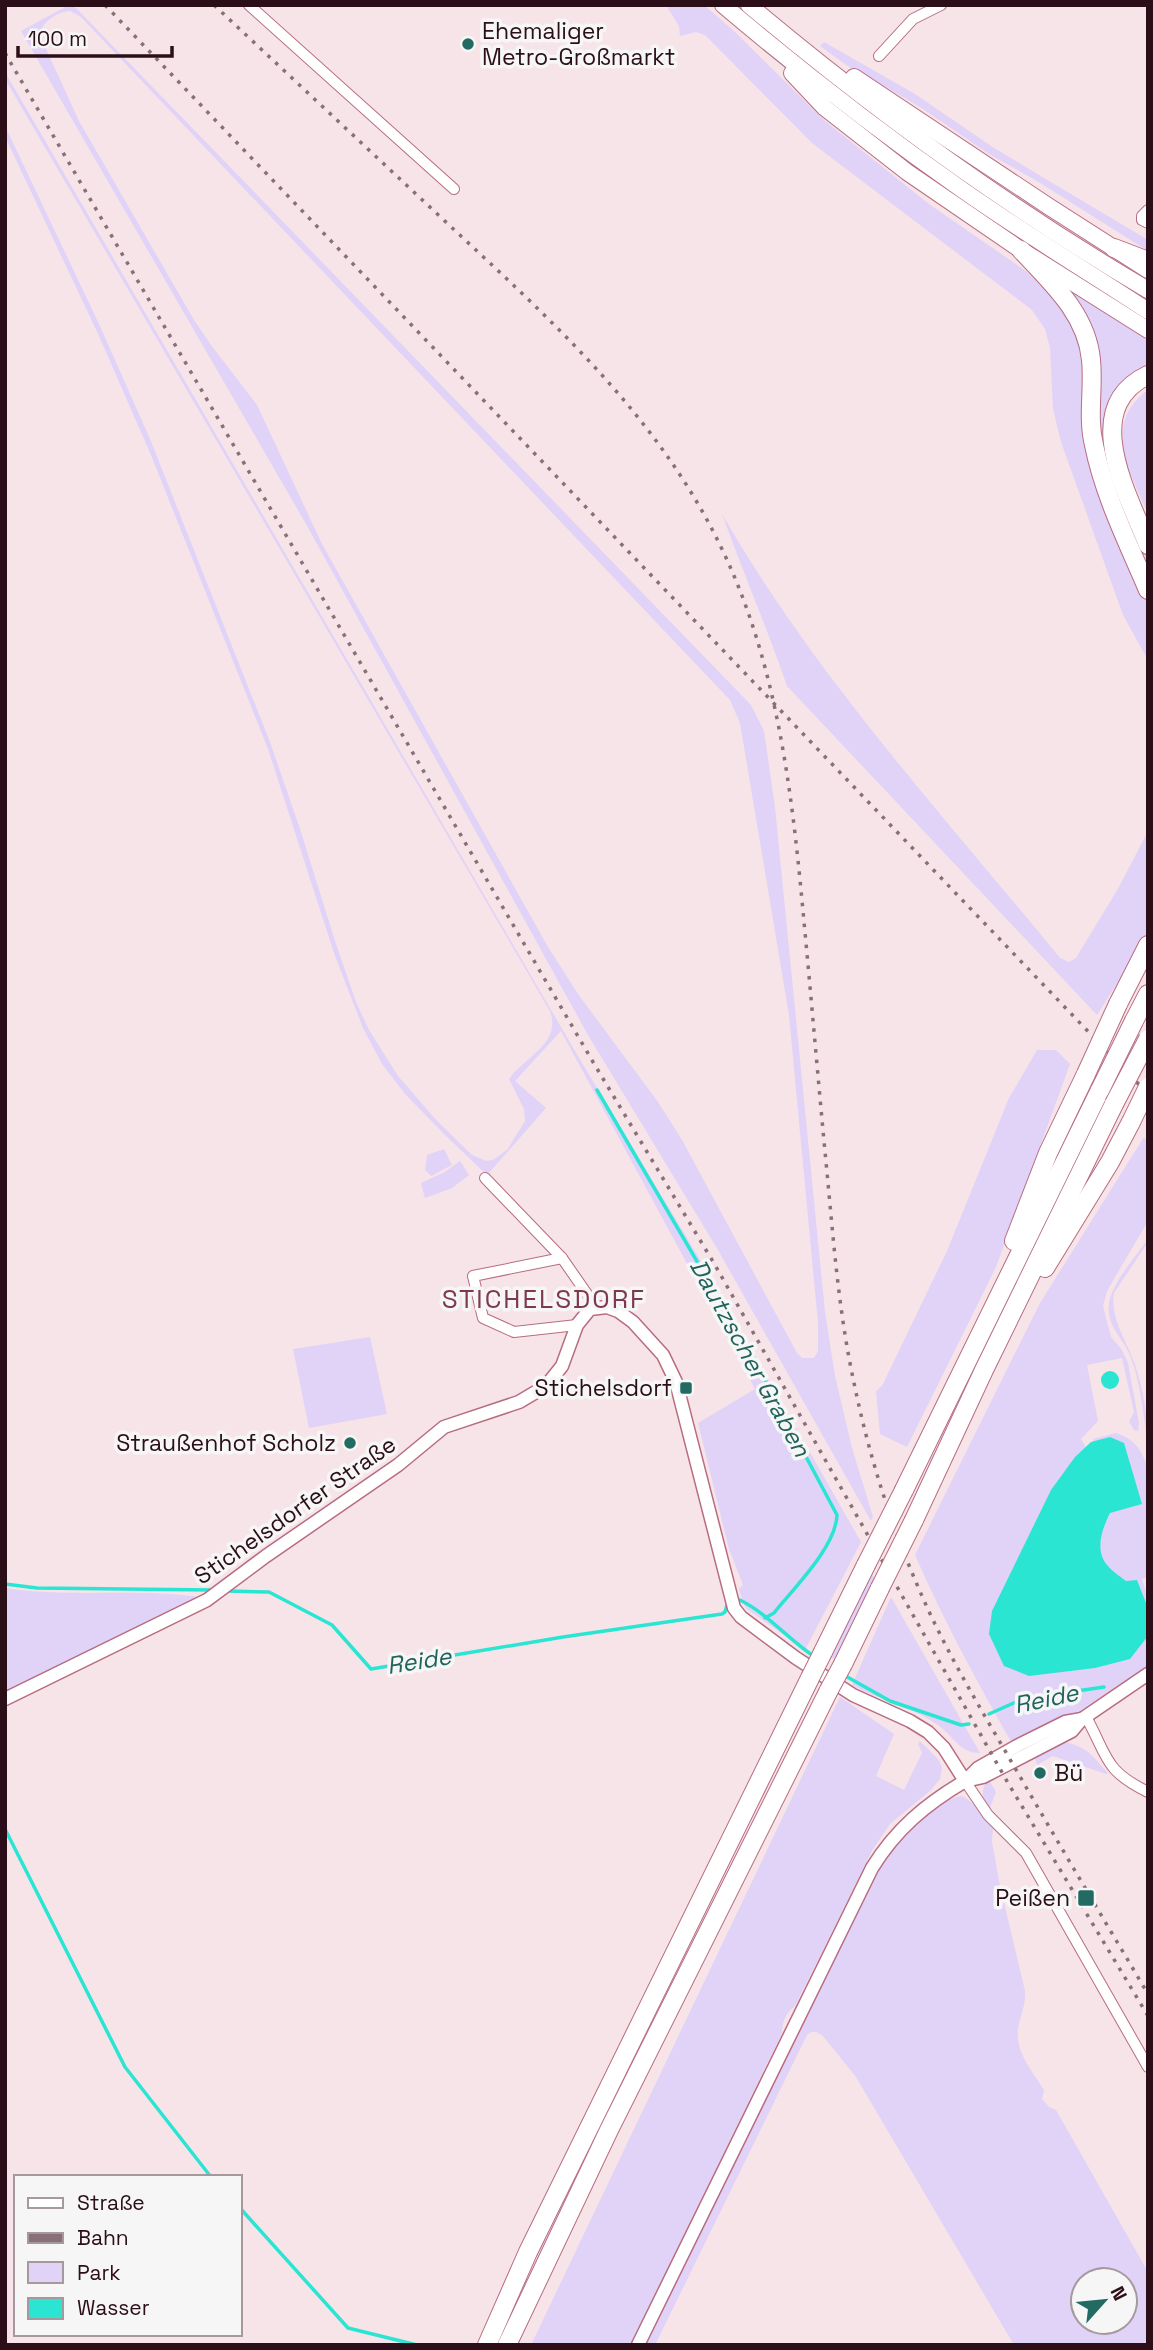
<svg xmlns="http://www.w3.org/2000/svg" width="1153" height="2350" viewBox="0 0 1153 2350" font-family="'Space Grotesk',sans-serif">
	<rect width="100%" height="100%" fill="#f6e4e8"/>
	<g fill="#e1d2f8" fill-rule="evenodd">
		<path d="M69 5 76 8 751 705 764 731 775 807 825 1312 835 1376 852 1448 873 1517 871 1521 718 1250 588 1035 306 524 21 31ZM70 11 81 17 730 700 740 723 789 1015 818 1323V1351L814 1358H802L797 1353 682 1140 658 1102 578 994 548 947 322 544 257 405 211 345 194 320 79 121 41 38 40 32C45 20 57 12 70 11Z"/>
		<path d="M666 5H704L735 32 825 121 929 204 1023 269 1053 294 1077 333 1084 362 1085 422 1139 582 1148 602V660L1123 615 1061 442 1053 409 1050 348 1045 329 1032 310 812 143 705 35 696 32 680 36 679 26Z"/>
		<path d="M824 42 915 94 994 148 1148 240V251L1037 181 989 154 920 107 862 73 859 74 820 46Z"/>
		<path d="M5 72 579 1058 705 1268 861 1542 805 1650 747 1609 743 1603 739 1589 743 1585 729 1549 698 1423 755 1389 561 1031 515 1081 546 1108 487 1175 445 1135 406 1095 382 1064 363 1028 335 956 268 749 151 455 99 336 9 145 5 136V126L99 324 150 439 270 742 301 832 335 941 356 1002 369 1030 398 1076 437 1121 472 1155 486 1161 493 1160 507 1150 525 1121 524 1109 509 1079C525 1057 562 1043 550 1011L5 79Z"/>
		<path d="M1067 286 1148 338V371L1129 383 1114 467 1148 554V574L1112 483Z"/>
		<path d="M1148 390V514C1130 472 1101 424 1148 390Z"/>
		<path d="M722 514C815 676 943 815 1060 958L1069 962 1076 958 1119 887 1148 831V934L1127 978 1118 982 1097 1015 787 686C767 628 743 572 722 514Z"/>
		<path d="M1037 1050H1056L1070 1064 996 1267 907 1447 880 1434 876 1391 882 1386 947 1251 1009 1098Z"/>
		<path d="M1094 1117 1100 1123 1028 1269 1021 1266Z"/>
		<path d="M1144 1137 1148 1142V1221L1107 1291 1103 1306 1111 1337 1122 1350 1128 1363 1139 1423 1138 1431 1134 1430 1129 1422 1134 1412 1122 1358 1087 1365 1098 1421 1081 1439 1087 1449 1052 1494 1148 1623V1666L1073 1715 1013 1745C977 1682 944 1621 915 1555L1040 1303Z"/>
		<path d="M444 1149 452 1165 431 1176 425 1170 427 1155Z"/>
		<path d="M460 1161 469 1175 452 1188 425 1198 421 1183 445 1172Z"/>
		<path d="M1148 1239V1242L1114 1293C1110 1319 1126 1339 1134 1362 1143 1388 1148 1416 1148 1444 1143 1415 1141 1381 1129 1353 1121 1336 1106 1325 1109 1304 1111 1284 1137 1255 1148 1239Z"/>
		<path d="M370 1337 387 1414 309 1428 293 1349Z"/>
		<path d="M1116 1433C1135 1439 1142 1450 1148 1469V1577L1142 1579 1148 1598V1616L1103 1563 1097 1548 1093 1439Z"/>
		<path d="M872 1574 876 1582 837 1661 831 1657Z"/>
		<path d="M5 1588C69 1598 135 1588 199 1597L180 1609 5 1695Z"/>
		<path d="M891 1597 980 1753C962 1753 955 1740 943 1729 919 1709 880 1700 852 1685Z"/>
		<path d="M840 1697 894 1734 876 1776 904 1790 922 1753 918 1744 920 1741 938 1759 942 1767 940 1779 931 1790 890 1824 873 1849 795 2006C786 2013 782 2021 782 2033L630 2345H531Z"/>
		<path d="M1061 1741C1090 1748 1089 1753 1108 1773L1106 1774 1053 1756 1037 1765 1034 1755Z"/>
		<path d="M989 1780 996 1792 989 1810C982 1800 979 1790 989 1780Z"/>
		<path d="M961 1796C974 1800 983 1817 993 1827L992 1842 1000 1886 1025 1991C1026 2006 1020 2015 1018 2029 1015 2052 1033 2072 1044 2090L1042 2099 1049 2107 1056 2110 1148 2272V2345H1014L856 2077 823 2036C816 2031 813 2030 807 2035L655 2345H644L880 1866C896 1845 933 1800 961 1796ZM1083 2280H1125V2322H1083Z"/>
	</g>
	<g fill="#2ae5d2">
		<circle cx="1110" cy="1380" r="9"/>
		<path d="M1110 1437 1124 1443 1142 1504 1110 1513C1102 1529 1094 1551 1108 1566 1113 1572 1120 1576 1126 1581L1137 1580 1148 1608V1636L1130 1659 1095 1668 1029 1676 1004 1666 989 1634 992 1611 1051 1490 1075 1457 1091 1442Z"/>
	</g>
	<g fill="none" stroke-linecap="round" stroke-linejoin="round">
		<g stroke="#2ae5d2" stroke-width="3.5">
			<path d="M597 1090 754 1359 837 1515C836 1547 793 1589 774 1613L765 1618"/>
			<path d="M5 1584 37 1588 213 1590"/>
			<path d="M228 1591 269 1592 332 1625 371 1669 563 1637 722 1614 725 1612 727 1605"/>
			<path d="M740 1600C768 1614 789 1640 815 1657"/>
			<path d="M842 1674 890 1701 961 1725 969 1724"/>
			<path d="M989 1714 1023 1699 1104 1687"/>
			<path d="M5 1829 125 2067 211 2177"/>
			<path d="M240 2208 348 2328 417 2345"/>
		</g>
		<defs>
			<g id="minor">
				<path d="M249 5 454 189"/>
				<path d="M879 56 913 19 941 5"/>
				<path d="M1148 210 1142 216V220L1148 223"/>
				<path d="M485 1178 562 1258 596 1307"/>
				<path d="M562 1258 473 1276 483 1318 514 1332 577 1325"/>
				<path d="M1086 1717C1108 1756 1103 1770 1148 1792"/>
				<path d="M965 1781 988 1815 1026 1853 1148 2067"/>
			</g>
			<path id="tertiary" d="M5 1699 207 1600 266 1556 398 1465 444 1427 519 1402 546 1386 562 1366 577 1325 590 1309 607 1307 618 1311 633 1322 663 1355 676 1382 734 1608 741 1617 796 1658 853 1695 910 1721 928 1732 944 1748 965 1781C926 1804 896 1829 872 1868L638 2345"/>
			<g id="secondary">
				<path d="M966 1780 978 1768 1017 1746 1065 1722 1082 1719"/>
				<path d="M965 1781 983 1777 1072 1731 1082 1719 1148 1674"/>
			</g>
			<g id="trunk">
				<path d="M723 5C801 71 881 133 964 191 1024 233 1087 271 1148 311"/>
				<path d="M749 5C874 110 1007 207 1148 290"/>
				<path d="M792 73 825 108 907 172 1021 250 1148 330"/>
				<path d="M854 77 1048 206 1148 270"/>
			</g>
			<g id="motorway">
				<path d="M1114 248 1148 261"/>
				<path d="M1021 250C1051 282 1087 314 1091 360 1094 389 1087 417 1094 445 1104 495 1128 543 1148 590"/>
				<path d="M1148 375C1078 408 1129 496 1148 545"/>
				<path d="M1118 1004 1148 945"/>
				<path d="M1134 1021 1148 994"/>
				<path d="M1014 1241 1048 1153 1086 1074"/>
				<path d="M1045 1268 1110 1162 1131 1122"/>
				<path d="M904 1490 1100 1090"/>
				<path d="M914 1520 984 1370 1114 1104"/>
				<path d="M823 1652 866 1565"/>
				<path d="M843 1664 880 1588"/>
				<path d="M487 2345 528 2252 810 1678"/>
				<path d="M507 2345 609 2130 829 1690"/>
			</g>
		</defs>
		<use href="#minor" stroke="#b86c80" stroke-width="12"/>
		<use href="#tertiary" stroke="#b86c80" stroke-width="15"/>
		<use href="#secondary" stroke="#b86c80" stroke-width="15"/>
		<use href="#trunk" stroke="#b86c80" stroke-width="18"/>
		<use href="#motorway" stroke="#b86c80" stroke-width="20"/>
		<use href="#minor" stroke="#fff" stroke-width="10"/>
		<use href="#tertiary" stroke="#fff" stroke-width="12"/>
		<use href="#secondary" stroke="#fff" stroke-width="12"/>
		<use href="#trunk" stroke="#fff" stroke-width="16"/>
		<use href="#motorway" stroke="#fff" stroke-width="18"/>
		<g stroke="#887076" stroke-width="3.5" stroke-dasharray="3.5 7" stroke-linecap="butt">
			<path d="M105 5 1148 1094"/>
			<path d="M214 5C292 78 370 151 448 224 549 318 652 411 715 535 775 652 791 782 803 911 811 995 818 1079 826 1162 833 1234 838 1307 853 1378 868 1453 891 1526 922 1596 951 1662 990 1724 1026 1787 1066 1856 1107 1925 1148 1994"/>
			<path d="M5 53 593 1062 715 1265 1008 1783 1148 2016"/>
		</g>
		<defs>
			<g id="motorway-bridge">
				<path d="M1086 1074 1118 1004"/>
				<path d="M1100 1090 1134 1021"/>
				<path d="M1114 1104 1148 1039"/>
				<path d="M1131 1122 1148 1087"/>
				<path d="M866 1565 904 1490"/>
				<path d="M880 1588 914 1520"/>
				<path d="M810 1678 823 1652"/>
				<path d="M829 1690 843 1664"/>
			</g>
		</defs>
		<use href="#motorway-bridge" stroke="#b86c80" stroke-width="20" stroke-linecap="butt"/>
		<use href="#motorway-bridge" stroke="#fff" stroke-width="18"/>
	</g>
	<g fill="#236b62" stroke="#f6f6f6" stroke-width="2.5">
		<circle cx="468" cy="44" r="7"/>
		<rect x="679" y="1381" width="14" height="14" rx="3.5"/>
		<circle cx="350" cy="1443" r="7"/>
		<circle cx="1040" cy="1773" r="7"/>
		<rect x="1077" y="1889" width="18" height="18" rx="3.5"/>
	</g>
	<g text-anchor="middle" stroke-width="7" stroke-linejoin="round" paint-order="stroke">
		<g font-size="23" fill="#2b0e17" stroke="#f6f6f6" text-anchor="end">
			<text x="482" y="39" text-anchor="start">Ehemaliger<tspan x="482" dy="26">Metro-Großmarkt</tspan></text>
			<text x="672" y="1396">Stichelsdorf</text>
			<text x="336" y="1451">Straußenhof Scholz</text>
			<text x="1054" y="1781" text-anchor="start">Bü</text>
			<text x="1070" y="1906">Peißen</text>
		</g>
		<g font-size="23" fill="#2b0e17" stroke="#f6f6f6">
			<text transform="translate(295 1510) rotate(-35)" y="8">Stichelsdorfer Straße</text>
		</g>
		<g font-size="24" font-style="italic" fill="#1f635b" stroke="#f6f6f6">
			<text transform="translate(750 1358) rotate(61)" y="8">Dautzscher Graben</text>
			<text transform="translate(419 1661) rotate(-9)" y="8">Reide</text>
			<text transform="translate(1046 1699) rotate(-12)" y="8">Reide</text>
		</g>
		<g font-size="26" letter-spacing="2" fill="#7f384d" stroke="#f6f6f6">
			<text x="544" y="1308">STICHELSDORF</text>
		</g>
	</g>
	<rect width="1153" height="2350" fill="none" stroke="#2b0e17" stroke-width="14"/>
	<rect x="14" y="2175" width="228" height="161" fill="#f6f6f6" stroke="#a5999d" stroke-width="2"/>
	<rect x="28" y="2198" width="35" height="10" fill="#ffffff" stroke="#a5999d" stroke-width="2"/>
	<text x="77" y="2210" font-size="21" fill="#2b0e17">Straße</text>
	<rect x="28" y="2233" width="35" height="10" fill="#887076" stroke="#a5999d" stroke-width="2"/>
	<text x="77" y="2245" font-size="21" fill="#2b0e17">Bahn</text>
	<rect x="28" y="2262" width="35" height="21" fill="#e1d2f8" stroke="#a5999d" stroke-width="2"/>
	<text x="77" y="2280" font-size="21" fill="#2b0e17">Park</text>
	<rect x="28" y="2298" width="35" height="21" fill="#2ae5d2" stroke="#a5999d" stroke-width="2"/>
	<text x="77" y="2315" font-size="21" fill="#2b0e17">Wasser</text>
	<g transform="translate(1104 2301) rotate(63)"><circle r="33" fill="#f6f6f6" stroke="#a5999d" stroke-width="2"/>
	<path d="M0-5L12 26L0 18L-12 26Z" fill="#236b62"/>
	<text y="-10" font-size="19" font-weight="bold" text-anchor="middle" fill="#2b0e17">N</text>
	</g>
	<path d="M18 46v10h154v-10" fill="none" stroke="#2b0e17" stroke-width="3.5"/>
	<text x="28" y="46" font-size="21" fill="#2b0e17" stroke="#f6f6f6" stroke-width="5" paint-order="stroke">100 m</text>
</svg>
